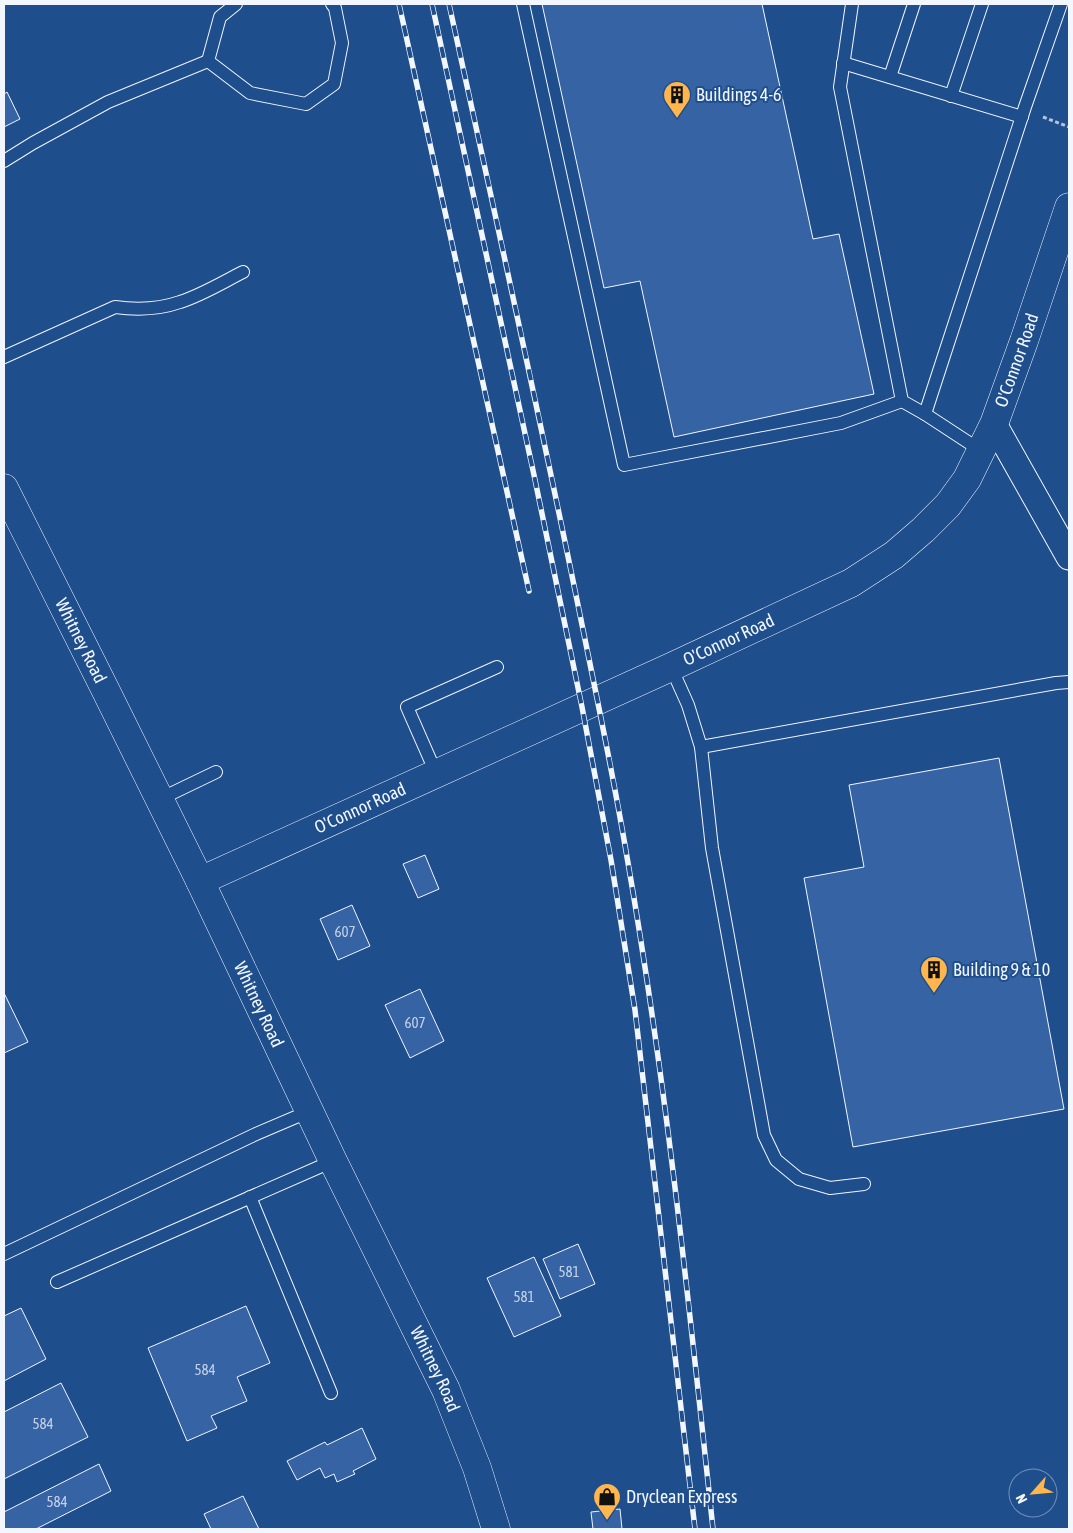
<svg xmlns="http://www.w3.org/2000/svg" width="1073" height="1533" viewBox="0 0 1073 1533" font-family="'Asap Condensed',sans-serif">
	<rect width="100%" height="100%" fill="#1f4e8c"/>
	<g fill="#3563a3" stroke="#f2f6ff">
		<path d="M542 4H762L813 239 839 234 874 394 674 437 640 281 604 288Z"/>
		<path d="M7 92 20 119 4 127V94Z"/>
		<path d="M999 758 1064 1109 853 1147 804 878 864 867 849 785Z"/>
		<path d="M425 855 439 889 418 898 403 864Z"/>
		<path d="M352 905 370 946 338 960 320 919Z"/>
		<path d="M420 989 444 1041 410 1058 385 1005Z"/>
		<path d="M4 993 28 1042 4 1053Z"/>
		<path d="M578 1244 595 1284 560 1299 543 1259Z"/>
		<path d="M534 1257 561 1316 514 1337 487 1278Z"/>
		<path d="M246 1306 270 1363 237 1377 247 1401 211 1416 217 1428 187 1441 148 1348Z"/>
		<path d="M21 1308 46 1359 4 1381V1316Z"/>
		<path d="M61 1383 88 1437 4 1479V1412Z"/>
		<path d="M362 1428 376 1459 353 1471 355 1474 337 1482 334 1474 325 1478 320 1468 297 1480 287 1461 325 1442 327 1445Z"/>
		<path d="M99 1464 111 1491 36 1529H4V1512Z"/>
		<path d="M243 1496 259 1529H211L204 1514Z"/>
		<path d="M620 1509 622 1529H593L591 1512Z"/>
	</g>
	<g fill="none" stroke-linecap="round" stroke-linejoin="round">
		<defs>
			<g id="lane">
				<path d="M523 4 624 465 841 423 902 401"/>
				<path d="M852 4 840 87 902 401 925 414 980 450"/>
				<path d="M208 61 250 93 306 104 334 84 342 43 335 8 332 4"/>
				<path d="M208 61 220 17 236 4"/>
				<path d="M843 63 1022 117"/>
				<path d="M890 77 914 4"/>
				<path d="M951 96 982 4"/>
				<path d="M4 161 33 143 108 102 208 61"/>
				<path d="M4 357 115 307C137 310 160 309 180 302 202 295 223 282 243 272"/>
				<path d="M925 414 1025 107 1061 4"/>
				<path d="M671 667 688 705 701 747"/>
				<path d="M436 773 407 707 497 667"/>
				<path d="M160 799 216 772"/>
				<path d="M864 1184 830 1188 799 1179 776 1160 764 1135 712 848 701 747 1056 683 1069 682"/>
				<path d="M250 1197 331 1393"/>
				<path d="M4 1254 256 1134 310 1111"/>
				<path d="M57 1282 333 1161"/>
			</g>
			<path id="street" d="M994 424 1069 557"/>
			<g id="secondary">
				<path id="s1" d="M4 488 104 687 200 881 333 1161 446 1390 477 1468 496 1529"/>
				<path id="s2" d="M200 881 671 667 851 583 894 555 923 530 948 505 967 479 994 424 1024 341 1069 207"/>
			</g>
		</defs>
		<use href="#lane" stroke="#f2f6ff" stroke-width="14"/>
		<use href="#street" stroke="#f2f6ff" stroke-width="27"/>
		<use href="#secondary" stroke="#f2f6ff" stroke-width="29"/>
		<path stroke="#b3c4dc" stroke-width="3" stroke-dasharray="4 2.5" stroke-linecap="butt" d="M1043 117 1069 127"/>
		<use href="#lane" stroke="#1f4e8c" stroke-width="12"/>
		<use href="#street" stroke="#1f4e8c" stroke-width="25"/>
		<use href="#secondary" stroke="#1f4e8c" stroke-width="28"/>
		<defs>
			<g id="rail">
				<path d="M399 4 529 591"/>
				<path d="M432 4 534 475 582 707 611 860 635 1010 695 1529"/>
				<path d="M449 4C493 204 537 404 578 605 595 689 613 773 627 857 666 1080 689 1305 713 1529"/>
			</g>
		</defs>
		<use href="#rail" stroke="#f2f6ff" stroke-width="5.5"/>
		<use href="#rail" stroke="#1f4e8c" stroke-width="4" stroke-dasharray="11" stroke-linecap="butt"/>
	</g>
	<defs>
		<symbol id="building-pin" viewBox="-11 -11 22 30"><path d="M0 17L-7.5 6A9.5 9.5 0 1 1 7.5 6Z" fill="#ffb74d" stroke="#1f4e8c"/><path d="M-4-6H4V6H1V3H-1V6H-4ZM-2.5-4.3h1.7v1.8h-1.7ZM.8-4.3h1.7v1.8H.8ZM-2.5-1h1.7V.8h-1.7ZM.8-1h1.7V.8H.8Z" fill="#111"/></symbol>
		<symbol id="shop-pin" viewBox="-11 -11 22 30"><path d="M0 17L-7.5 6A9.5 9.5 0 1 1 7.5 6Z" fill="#ffb74d" stroke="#1f4e8c"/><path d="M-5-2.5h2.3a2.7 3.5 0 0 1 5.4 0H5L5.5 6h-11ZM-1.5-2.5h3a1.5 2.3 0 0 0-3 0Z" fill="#111"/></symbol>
	</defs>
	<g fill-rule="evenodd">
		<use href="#building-pin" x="661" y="79" width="32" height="43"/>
		<use href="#building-pin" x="918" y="954" width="32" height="43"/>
		<use href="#shop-pin" x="591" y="1481" width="32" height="43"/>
	</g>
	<g text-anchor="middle" stroke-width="4" stroke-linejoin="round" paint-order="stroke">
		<g font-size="15" fill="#c3d1e8">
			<text x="345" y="937">607</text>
			<text x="415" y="1028">607</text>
			<text x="569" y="1277">581</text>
			<text x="524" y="1302">581</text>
			<text x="205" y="1375">584</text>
			<text x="43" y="1429">584</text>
			<text x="57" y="1507">584</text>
		</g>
		<g font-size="18" fill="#f2f6ff" stroke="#1f4e8c" text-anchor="start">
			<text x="696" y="101">Buildings 4-6</text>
			<text x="953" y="976">Building 9 &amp; 10</text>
			<text x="626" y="1503">Dryclean Express</text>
		</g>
		<g font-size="18" fill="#f2f6ff" stroke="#1f4e8c">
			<text dy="6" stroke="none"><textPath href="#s2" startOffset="1002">O'Connor Road</textPath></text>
			<text dy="6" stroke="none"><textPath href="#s2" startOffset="581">O'Connor Road</textPath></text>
			<text dy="6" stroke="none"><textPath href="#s1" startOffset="171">Whitney Road</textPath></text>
			<text dy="6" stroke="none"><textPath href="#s2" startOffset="176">O'Connor Road</textPath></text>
			<text dy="6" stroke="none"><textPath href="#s1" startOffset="576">Whitney Road</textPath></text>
			<text dy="6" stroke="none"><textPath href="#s1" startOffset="981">Whitney Road</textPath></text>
		</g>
	</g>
	<rect width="1073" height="1533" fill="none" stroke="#f2f6ff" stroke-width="10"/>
	<g transform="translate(1033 1493) rotate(243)"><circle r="24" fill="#1f4e8c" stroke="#7391ba"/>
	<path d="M0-4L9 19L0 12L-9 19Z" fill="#ffb74d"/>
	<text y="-8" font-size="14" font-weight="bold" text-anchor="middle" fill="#f2f6ff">N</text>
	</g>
</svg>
